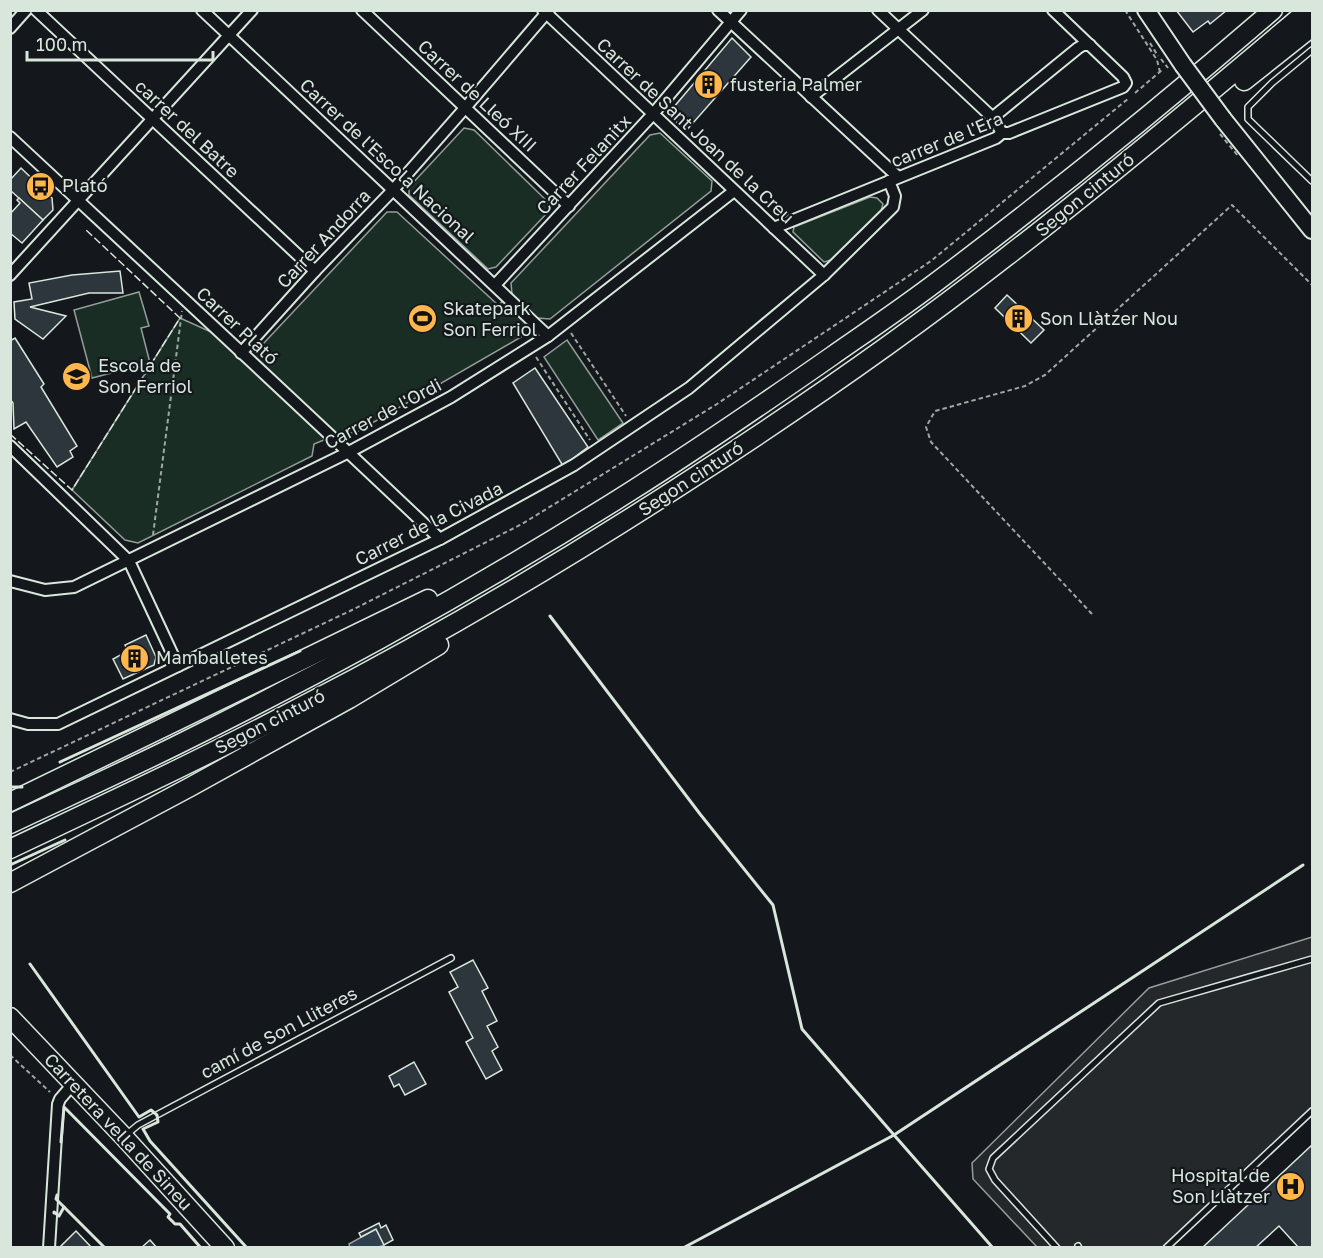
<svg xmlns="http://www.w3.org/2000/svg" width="1323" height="1258" viewBox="0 0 1323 1258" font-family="'Golos Text',sans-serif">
	<rect width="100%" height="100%" fill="#14181c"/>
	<g fill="#1a2d24" stroke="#939e99" stroke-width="1.5">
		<path d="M464 128 474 130 548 202 549 211 496 267 488 269 409 195V187Z"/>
		<path d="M660 133 712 181 711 191 550 319 537 318 522 329 521 337 355 433 343 432 314 444 312 456 138 543 125 540 72 490 180 318 262 355V345L387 212H397L498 305 512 294 511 283 650 135Z"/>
		<path d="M870 197 877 198 883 204 881 211 831 260 824 262 793 232 794 227Z"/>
		<path d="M139 292 149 326 141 328 150 363 92 378 74 310Z"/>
		<path d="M567 340 623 423 598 440 544 357Z"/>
	</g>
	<path fill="#24282b" stroke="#939e99" stroke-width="1.5" d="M1312 937V1115L1168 1247H1037L973 1179 972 1163 1149 988Z"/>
	<path fill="#2f3f4d" stroke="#939e99" stroke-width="1.5" d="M376 1229 384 1245 379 1247 350 1248 349 1244Z"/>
	<g fill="#2c363c" stroke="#d8e6dc" stroke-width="1.5">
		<path d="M1176 10H1227L1210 24 1208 21 1193 32Z"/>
		<path d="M732 38 751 57 686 131 668 114Z"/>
		<path d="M21 168 52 198 53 210 43 220 10 190V180Z"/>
		<path d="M19 198 43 220 22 243 10 233V214L20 203 17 200Z"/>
		<path d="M120 271 123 293H89L30 307 66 316 43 339 15 319 14 302 32 299 29 283 72 275Z"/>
		<path d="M1007 295 1044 330 1031 343 995 308Z"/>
		<path d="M15 338 44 384 41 387 77 446 70 451 73 457 57 467 26 422 14 429 13 403 10 399V341Z"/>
		<path d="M535 368 588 447 563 466 513 383Z"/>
		<path d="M146 635 156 657 154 665 123 679 113 659 128 651 125 645Z"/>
		<path d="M473 960 488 988 482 991 497 1021 487 1026 498 1047 492 1051 502 1070 486 1079 466 1042 473 1038 449 992 458 987 450 972Z"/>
		<path d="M414 1062 426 1084 405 1095 399 1084 394 1087 389 1076Z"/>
		<path d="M1312 1145V1248H1299L1279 1226 1255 1248H1202Z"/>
		<path d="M379 1223 381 1228 386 1225 393 1240 384 1245 376 1229 361 1237 359 1233Z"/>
		<path d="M76 1231 92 1248H62L61 1246Z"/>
		<path d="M150 1240 157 1248 142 1247Z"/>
	</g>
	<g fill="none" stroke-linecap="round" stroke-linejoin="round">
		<defs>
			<g id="service">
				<path d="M1312 50 1272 83 1248 107V119L1312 181"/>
				<path d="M126 1135 138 1125 451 958"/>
				<path d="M1078 1246 1079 1248"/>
				<path d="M1057 1248 995 1180 989 1169 993 1158 1159 1003 1312 959"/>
				<path d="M1166 1248 1312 1111"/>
			</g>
			<g id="minor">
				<path d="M36 10 315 271"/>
				<path d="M202 10 548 336"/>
				<path d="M362 10 569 206"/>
				<path d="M543 10 824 275"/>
				<path d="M718 10 898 177"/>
				<path d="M878 10 994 119 1002 133"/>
				<path d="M10 28 26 10"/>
				<path d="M811 97 923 10"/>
				<path d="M994 119 997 114 1078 48 1083 45H1090"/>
				<path d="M10 137C154 271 298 404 440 539"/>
				<path d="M774 228 996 138 1002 133H1009L1123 87 1126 83 1123 77 1053 10"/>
				<path d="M10 275 252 10"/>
				<path d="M495 285 653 114 741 10"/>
				<path d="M241 353 315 271 393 190 465 108 549 10"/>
				<path d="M10 446 129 561 178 666"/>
				<path d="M10 581 45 590 74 587 349 452 451 397 548 336 734 191"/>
				<path d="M10 719 28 724H58L440 539 574 465 689 388 824 275 893 207 895 196 889 181"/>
				<path d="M49 1248 58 1104 60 1099 73 1084"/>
			</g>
			<g id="secondary">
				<path d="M1146 10 1183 65"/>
				<path d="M1223 119 1312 230"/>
			</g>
			<path id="primary" d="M10 1017 124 1137 225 1248"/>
			<g id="trunk">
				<path d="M1244 81 1312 27"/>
				<path d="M10 802 428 599"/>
				<path d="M10 824C65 798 120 773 175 746 331 669 484 584 631 491 699 448 766 402 832 356 865 333 899 310 931 286 1048 198 1162 106 1273 10"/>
				<path d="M10 849C109 802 208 756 304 705 438 636 568 559 694 477 801 408 906 335 1006 257 1109 178 1209 94 1308 10"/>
				<path d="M10 883 190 787 349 699 439 645"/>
			</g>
		</defs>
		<use href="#service" stroke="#d8e6dc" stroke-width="8"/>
		<use href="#minor" stroke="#d8e6dc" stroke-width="14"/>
		<use href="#secondary" stroke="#d8e6dc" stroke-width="20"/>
		<use href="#primary" stroke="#d8e6dc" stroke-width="21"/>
		<use href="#trunk" stroke="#d8e6dc" stroke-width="21"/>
		<g stroke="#9da8a2" stroke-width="2" stroke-dasharray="4.5 3" stroke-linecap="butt">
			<path d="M1125 10 1157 60 1160 72"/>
			<path d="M1150 43 1158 56"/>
			<path d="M1135 93 1162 70"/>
			<path d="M571 333 626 416"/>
			<path d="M536 357 590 440"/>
			<path d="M153 535 182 311"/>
			<path d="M1092 614 931 442 926 427 935 411 1025 386 1045 375 1232 205 1312 285"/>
			<path d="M10 772 350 611 522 524 717 404 931 261 1129 98"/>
			<path d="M10 1055 50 1092"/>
		</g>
		<use href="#service" stroke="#14181c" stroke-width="5"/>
		<use href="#minor" stroke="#14181c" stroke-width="10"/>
		<use href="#secondary" stroke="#14181c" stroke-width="16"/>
		<use href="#primary" stroke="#14181c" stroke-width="18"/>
		<use href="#trunk" stroke="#14181c" stroke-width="18"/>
		<defs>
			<path id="secondary-bridge" d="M1183 65 1223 119"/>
		</defs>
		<use href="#secondary-bridge" stroke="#d8e6dc" stroke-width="20" stroke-linecap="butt"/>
		<g stroke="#9da8a2" stroke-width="2" stroke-dasharray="4.5 3" stroke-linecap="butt">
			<path d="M1161 59 1168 68"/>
			<path d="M1220 134 1239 157"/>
		</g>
		<use href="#secondary-bridge" stroke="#14181c" stroke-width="16"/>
		<path stroke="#d8e6dc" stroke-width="1.5" stroke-dasharray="8 3" stroke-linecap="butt" d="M10 434 72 490 180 318 85 229"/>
		<g stroke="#d8e6dc" stroke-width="3">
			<path d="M550 616 700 814 773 905 802 1029 894 1135 683 1248"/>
			<path d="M60 762 300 651"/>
			<path d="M10 787H22"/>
			<path d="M10 865 65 840"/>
			<path d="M30 964 139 1117 151 1110 157 1115 158 1122 143 1129 150 1141 247 1248"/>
			<path d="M61 1142 64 1107 170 1214 168 1217 175 1224H180L201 1248"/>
			<path d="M57 1195 56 1199 105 1248"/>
			<path d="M54 1213V1212L59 1216 64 1207"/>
			<path d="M993 1248 894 1135 1303 865"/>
		</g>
	</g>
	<defs>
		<symbol id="building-disc" viewBox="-11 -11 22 22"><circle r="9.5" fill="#ffb74d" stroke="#14181c"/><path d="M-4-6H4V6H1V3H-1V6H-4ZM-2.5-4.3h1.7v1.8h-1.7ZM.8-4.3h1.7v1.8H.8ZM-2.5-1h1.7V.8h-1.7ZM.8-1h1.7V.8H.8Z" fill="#111"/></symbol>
		<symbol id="bus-disc" viewBox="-11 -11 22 22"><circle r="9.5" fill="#ffb74d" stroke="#14181c"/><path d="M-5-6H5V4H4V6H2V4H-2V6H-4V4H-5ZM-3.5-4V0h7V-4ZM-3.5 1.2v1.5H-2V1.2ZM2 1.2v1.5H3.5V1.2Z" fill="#111"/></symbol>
		<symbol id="stadium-disc" viewBox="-11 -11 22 22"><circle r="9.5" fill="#ffb74d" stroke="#14181c"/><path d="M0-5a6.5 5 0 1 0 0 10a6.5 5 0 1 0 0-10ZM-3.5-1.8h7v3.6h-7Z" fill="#111"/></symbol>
		<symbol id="school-disc" viewBox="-11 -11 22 22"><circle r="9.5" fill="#ffb74d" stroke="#14181c"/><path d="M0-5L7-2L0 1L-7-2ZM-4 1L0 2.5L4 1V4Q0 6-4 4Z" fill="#111"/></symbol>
		<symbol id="hospital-disc" viewBox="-11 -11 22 22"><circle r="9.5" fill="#ffb74d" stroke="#14181c"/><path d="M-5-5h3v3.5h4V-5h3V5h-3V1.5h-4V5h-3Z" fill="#111"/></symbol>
	</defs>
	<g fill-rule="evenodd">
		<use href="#building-disc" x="692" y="68" width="33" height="33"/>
		<use href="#bus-disc" x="24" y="170" width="33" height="33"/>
		<use href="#stadium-disc" x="406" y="302" width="33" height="33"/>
		<use href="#building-disc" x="1002" y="302" width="33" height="33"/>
		<use href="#school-disc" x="60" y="360" width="33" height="33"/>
		<use href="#building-disc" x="118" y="642" width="33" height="33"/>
		<use href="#hospital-disc" x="1274" y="1170" width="33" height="33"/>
	</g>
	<g text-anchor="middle" stroke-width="4.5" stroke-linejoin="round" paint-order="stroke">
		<g font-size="18" fill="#d8e6dc" stroke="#14181c" text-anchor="start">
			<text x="730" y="91">fusteria Palmer</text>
			<text x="62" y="192">Plató</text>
			<text x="443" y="315">Skatepark<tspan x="443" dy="21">Son Ferriol</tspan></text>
			<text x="1040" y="325">Son Llàtzer Nou</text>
			<text x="98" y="372">Escola de<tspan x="98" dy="21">Son Ferriol</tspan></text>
			<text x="156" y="664">Mamballetes</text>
			<text x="1270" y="1182" text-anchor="end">Hospital de<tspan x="1270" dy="21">Son Llàtzer</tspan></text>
		</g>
		<g font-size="18" fill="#d8e6dc" stroke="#14181c">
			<text transform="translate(477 96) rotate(43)" y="6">Carrer de Lleó XIII</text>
			<text transform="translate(187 129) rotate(43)" y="6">carrer del Batre</text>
			<text transform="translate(695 131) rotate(43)" y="6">Carrer de Sant Joan de la Creu</text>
			<text transform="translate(947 140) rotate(-22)" y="6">carrer de l'Era</text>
			<text transform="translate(387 161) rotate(43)" y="6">Carrer de l'Escola Nacional</text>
			<text transform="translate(584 165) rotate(-47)" y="6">Carrer Felanitx</text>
			<text transform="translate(1085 195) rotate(-39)" y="6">Segon cinturó</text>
			<text transform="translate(324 239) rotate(-47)" y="6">Carrer Andorra</text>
			<text transform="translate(237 326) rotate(43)" y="6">Carrer Plató</text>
			<text transform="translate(383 414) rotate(-28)" y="6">Carrer de l'Ordi</text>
			<text transform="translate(691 479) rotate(-33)" y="6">Segon cinturó</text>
			<text transform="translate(429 524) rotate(-27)" y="6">Carrer de la Civada</text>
			<text transform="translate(270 722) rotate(-27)" y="6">Segon cinturó</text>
			<text transform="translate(279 1033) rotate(-28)" y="6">camí de Son Lliteres</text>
			<text transform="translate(118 1132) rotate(47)" y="6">Carretera vella de Sineu</text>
		</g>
	</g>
	<rect width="1323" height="1258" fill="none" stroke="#d8e6dc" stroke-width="24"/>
	<path d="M27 51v9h186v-9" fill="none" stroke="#d8e6dc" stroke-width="3"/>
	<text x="36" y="51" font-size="18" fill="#d8e6dc" stroke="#14181c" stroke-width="4.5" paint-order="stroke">100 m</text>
</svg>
